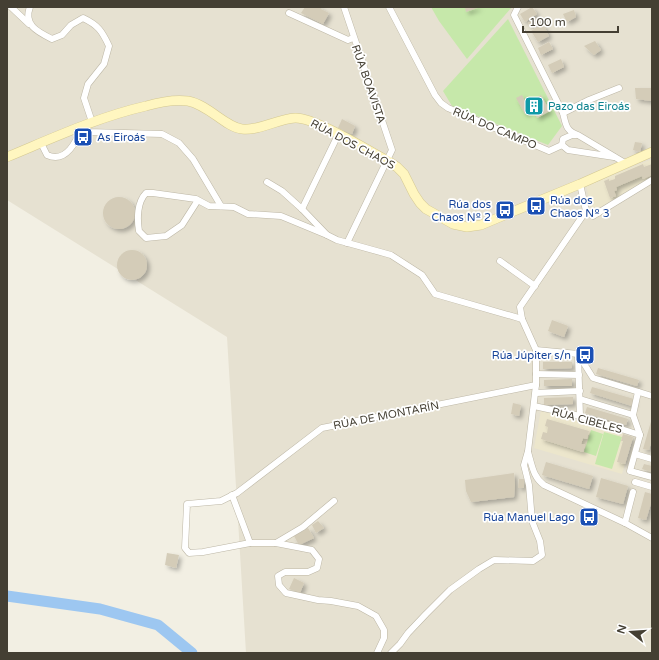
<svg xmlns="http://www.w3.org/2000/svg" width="659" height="660" viewBox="0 0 659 660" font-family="'Varela Round',sans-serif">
	<defs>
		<filter id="shadow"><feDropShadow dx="3" dy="3" stdDeviation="2" flood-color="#0004"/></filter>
	</defs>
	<rect width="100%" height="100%" fill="#f2efe3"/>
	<path fill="#e6e1d1" d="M7 7H652V653H246L227 337 7 200Z"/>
	<g fill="#ece6cc">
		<path d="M652 159V178L593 213 586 186Z"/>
		<path d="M541 410 633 437 622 474 534 448Z"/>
	</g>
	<g fill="#c6e8aa">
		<path d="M431 7H512L467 59 439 21Z"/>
		<path d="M508 19 562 126 548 145 452 106 443 91Z"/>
		<path d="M591 430 603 434 596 456 584 452Z"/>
		<path d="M604 432 622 437 612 469 595 464Z"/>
	</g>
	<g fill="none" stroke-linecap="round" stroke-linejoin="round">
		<path stroke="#9dc7f1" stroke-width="11" d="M7 596 100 609 158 625 192 653"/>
	</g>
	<g fill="#d4ccb8" filter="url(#shadow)">
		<path d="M305 7H321V9L329 13 323 24 301 13Z"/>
		<path d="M465 7H480L466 12Z"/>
		<path d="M532 7 537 14 525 22 520 14Z"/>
		<path d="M574 10 576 17 567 22 563 14Z"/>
		<path d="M537 18 539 23 530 27 528 23Z"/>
		<path d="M543 24 549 36 538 42 531 31Z"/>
		<path d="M595 41 601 50 594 55 584 46Z"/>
		<path d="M549 42 553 49 541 55 538 48Z"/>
		<path d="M561 59 564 67 552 73 548 65Z"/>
		<path d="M635 88H652V101L636 99Z"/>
		<path d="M522 95 526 103 541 95 550 111 537 118 533 110 525 114 516 98Z"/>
		<path d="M342 119 355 126 352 134 338 128Z"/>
		<path d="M635 142 642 143 640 152 633 150Z"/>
		<path d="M643 164 644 167 652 164V175L643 179 642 176 616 187 617 190 614 191 616 196 610 198 604 181 609 179V181L615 179V176Z"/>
		<circle cx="119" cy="213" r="16"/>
		<circle cx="132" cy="265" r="15"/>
		<path d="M552 320 568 326 564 337 548 331Z"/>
		<path d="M543 362H572V368L543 369Z"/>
		<path d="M598 368 639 380 637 386 596 374Z"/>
		<path d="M572 379V386H544V380Z"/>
		<path d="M592 387 634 399 632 406 590 393Z"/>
		<path d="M573 397V404L544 405V398Z"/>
		<path d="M513 403 521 405 519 416 511 414Z"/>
		<path d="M587 407 628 419 626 425 585 413Z"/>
		<path d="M652 418V439L649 450 643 449Z"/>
		<path d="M547 419 589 431 587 439 583 438 581 444 585 445 583 452 541 439 543 432 547 433 548 427 545 426Z"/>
		<path d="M623 434 633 437 625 464 617 462 623 441H621Z"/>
		<path d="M546 462 593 476 589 489 542 475Z"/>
		<path d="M644 464 652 466V472L642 469Z"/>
		<path d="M514 473 515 485 514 497 471 502 466 491 465 480Z"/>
		<path d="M601 478 628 486 623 504 596 497Z"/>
		<path d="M519 479H524V488H518Z"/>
		<path d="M645 492 652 494V500L646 520 638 518Z"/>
		<path d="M318 521 324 528 316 533 312 525Z"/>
		<path d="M308 528 314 538 299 545 294 536Z"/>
		<path d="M167 553 179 555 176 568 165 565Z"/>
		<path d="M294 578 304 583 300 593 289 589Z"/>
	</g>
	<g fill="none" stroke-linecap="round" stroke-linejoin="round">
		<defs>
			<g id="street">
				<path d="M11 7 29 24"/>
				<path d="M30 7C23 25 38 32 52 39L62 35 71 25 83 18C98 25 102 31 109 46L104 64 88 84 84 98 92 122"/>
				<path d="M344 7 392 150 347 243"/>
				<path d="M389 7 435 95 441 103 448 108 549 151 562 145"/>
				<path d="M518 7 514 15 563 113C566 125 566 131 578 135L625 163"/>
				<path d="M289 13 348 40 353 38"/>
				<path d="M563 113 589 100 619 88"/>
				<path d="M84 125 87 132 162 134 179 143 193 159 221 206"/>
				<path d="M41 143 47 155C66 164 77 141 82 126"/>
				<path d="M562 145 568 150 614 157"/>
				<path d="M562 145 563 139 572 135H576"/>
				<path d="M267 182 282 191 302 209 327 235 337 240 391 255 422 275 435 294 522 319"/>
				<path d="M198 200 182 225 166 236 146 238 139 231C137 219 137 202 146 193H153L196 199 209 206 234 207 248 214 281 216 327 235"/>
				<path d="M302 209 338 135"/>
				<path d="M586 211 593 216 652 180"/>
				<path d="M500 261 535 286"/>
				<path d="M536 350 578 354"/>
				<path d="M578 354 593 378 652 396"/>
				<path d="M578 356 580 416"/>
				<path d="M536 374 579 375"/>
				<path d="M638 392 633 415 640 435 630 471 652 477"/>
				<path d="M536 393 580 391"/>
				<path d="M580 399 633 415"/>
				<path d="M534 406 580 416 640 435"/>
				<path d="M528 452C532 465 533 477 544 485L625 523 652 538"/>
				<path d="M635 454 652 459"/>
				<path d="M635 482 652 487"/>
				<path d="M232 495 250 543"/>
				<path d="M625 523 633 492"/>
				<path d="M276 543 303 527 334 501"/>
				<path d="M377 653 384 638V630L376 616 358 606 331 601 318 600 286 593 279 585 278 576 285 572H308L317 568 319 559 312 550 276 543H250L203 552 189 553 185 548 187 504 221 501 237 493 322 428 536 385"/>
				<path d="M391 653 400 644 408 633 426 614 450 590 479 569 494 560 533 561 542 555 540 541 532 521 529 485 524 465 528 451 536 385V350L522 319 520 307 586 211 580 184"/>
			</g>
			<path id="secondary" d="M7 157C53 138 98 117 146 106 160 102 174 99 188 101 209 105 225 127 242 129 260 131 277 119 295 118 314 117 369 151 388 161L397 167 404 174 414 194 420 203 426 209 453 224 467 227 481 225 500 217 580 184 652 152"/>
		</defs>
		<use href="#street" stroke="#bdb7a6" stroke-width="7"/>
		<use href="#secondary" stroke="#d4c891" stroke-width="10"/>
		<use href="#street" stroke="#fff" stroke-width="6"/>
		<use href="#secondary" stroke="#fff6c0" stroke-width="9"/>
	</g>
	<defs>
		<symbol id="building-square" viewBox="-11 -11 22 22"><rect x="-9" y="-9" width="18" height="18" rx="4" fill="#0f9aa8" stroke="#fff"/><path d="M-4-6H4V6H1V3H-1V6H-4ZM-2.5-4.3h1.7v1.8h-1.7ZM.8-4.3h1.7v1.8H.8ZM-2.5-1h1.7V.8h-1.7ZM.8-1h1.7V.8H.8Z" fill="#fff"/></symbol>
		<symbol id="bus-square" viewBox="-11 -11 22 22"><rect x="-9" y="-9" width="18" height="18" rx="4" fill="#1a4fb4" stroke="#fff"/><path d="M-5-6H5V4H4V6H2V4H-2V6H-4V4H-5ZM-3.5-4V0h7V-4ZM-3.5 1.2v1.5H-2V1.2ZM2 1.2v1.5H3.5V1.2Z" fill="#fff"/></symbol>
	</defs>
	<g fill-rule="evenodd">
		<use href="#building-square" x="523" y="95" width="22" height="22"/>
		<use href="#bus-square" x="72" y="126" width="22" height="22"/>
		<use href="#bus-square" x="525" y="195" width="22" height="22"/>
		<use href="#bus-square" x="494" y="199" width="22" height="22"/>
		<use href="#bus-square" x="574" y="344" width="22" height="22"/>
		<use href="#bus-square" x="578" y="506" width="22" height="22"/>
	</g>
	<g text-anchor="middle" stroke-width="3.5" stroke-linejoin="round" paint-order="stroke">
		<g font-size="11" fill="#443f33" stroke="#fff">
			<text transform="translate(369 84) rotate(71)" y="4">RÚA BOAVISTA</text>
			<text transform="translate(495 128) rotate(23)" y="4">RÚA DO CAMPO</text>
			<text transform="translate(353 144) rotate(28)" y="4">RÚA DOS CHAOS</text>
			<text transform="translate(386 415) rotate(-11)" y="4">RÚA DE MONTARÍN</text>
			<text transform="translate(587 420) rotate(15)" y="4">RÚA CIBELES</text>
		</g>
		<g font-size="11" fill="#0d838f" stroke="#fff" text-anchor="start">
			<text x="548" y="110">Pazo das Eiroás</text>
		</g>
		<g font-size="11" fill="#164399" stroke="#fff" text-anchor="end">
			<text x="97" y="141" text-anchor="start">As Eiroás</text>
			<text x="550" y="204" text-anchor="start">Rúa dos<tspan x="550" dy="13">Chaos Nº 3</tspan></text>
			<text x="491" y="208">Rúa dos<tspan x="491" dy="13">Chaos Nº 2</tspan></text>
			<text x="571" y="359">Rúa Júpiter s/n</text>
			<text x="575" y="521">Rúa Manuel Lago</text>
		</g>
	</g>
	<rect width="659" height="660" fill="none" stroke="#443f33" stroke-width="16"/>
	<g transform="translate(631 632) rotate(287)" stroke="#ffffff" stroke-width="3" paint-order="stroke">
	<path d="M0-3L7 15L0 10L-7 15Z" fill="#443f33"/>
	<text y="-6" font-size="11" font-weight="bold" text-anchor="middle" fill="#443f33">N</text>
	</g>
	<path d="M523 26v6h95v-6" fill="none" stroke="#443f33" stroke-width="2"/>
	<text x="529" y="26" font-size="12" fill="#443f33" stroke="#ffffff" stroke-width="3" paint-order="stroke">100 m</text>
</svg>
